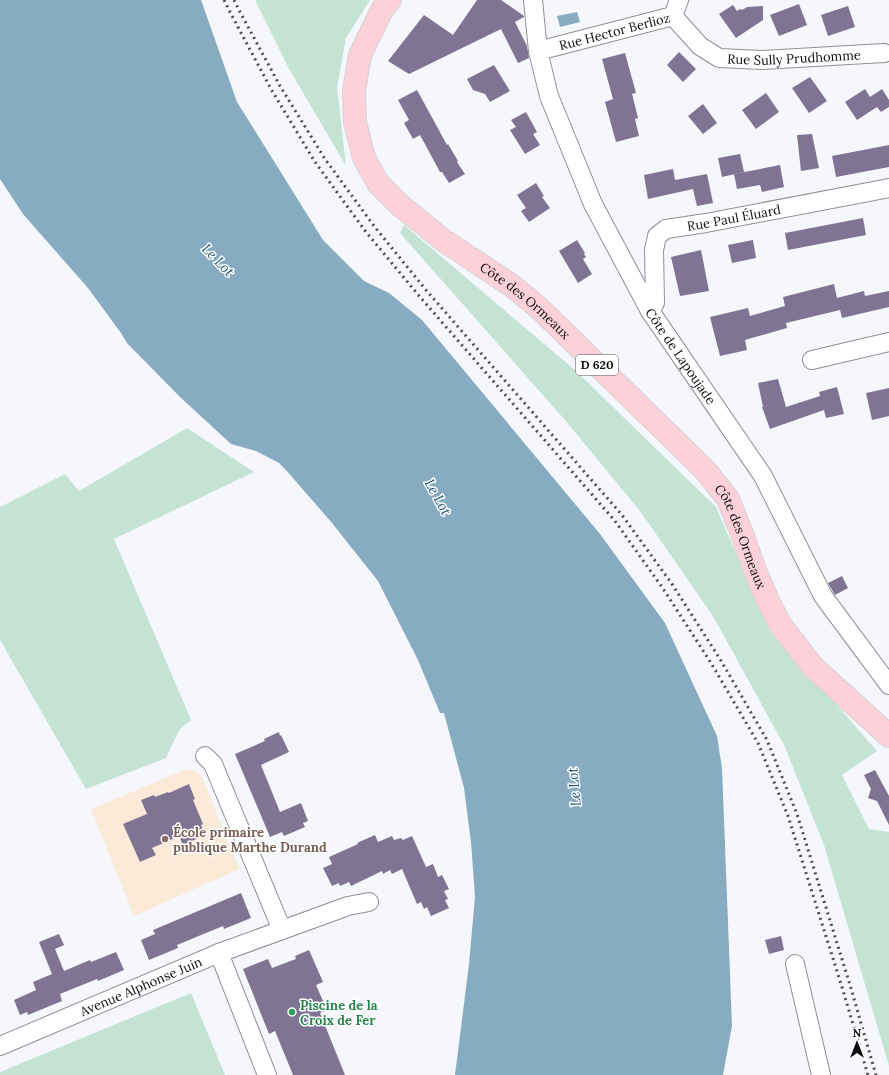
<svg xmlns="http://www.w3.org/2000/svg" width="889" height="1075" viewBox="0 0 889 1075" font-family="Lora,serif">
	<rect width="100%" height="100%" fill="#f5f7fc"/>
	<path fill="#fbead8" d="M187 769 201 774 239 869 134 916 91 809Z"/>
	<g fill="#c5e3d4">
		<path d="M255 0H370L346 38 337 88 346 166 288 67Z"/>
		<path d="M404 225 576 371 716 507 770 632 842 711 877 751 842 775 869 829 889 832V1066L824 845 785 747 713 616 640 511 565 420 400 233Z"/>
		<path d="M187 428 254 472 114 539 191 720 179 730 166 758 86 789 0 640V507L65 474 79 491Z"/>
		<path d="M191 993 225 1075H0V1072Z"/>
	</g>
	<g fill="#87abc0">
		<path d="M0 0H201L237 102 323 240 364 281 389 293 422 320 600 534 665 623 717 736 722 768 732 1026 723 1075H455L469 964 475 897 471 842 464 788 444 713H440L418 660 378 581 332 523 286 470 279 463 256 451 231 444 180 397 127 343 121 333 88 288 23 214 0 179Z"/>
		<path d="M577 12 580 22 560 27 557 16Z"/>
	</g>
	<g fill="#807494">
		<path d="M477 0H501L524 16V17L515 22 527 46 529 58 518 63 501 29 409 74 388 61 424 15 453 35Z"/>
		<path d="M799 4 807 25 779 36 770 15Z"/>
		<path d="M733 5 737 11 740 9 742 10 747 7 763 6V20L736 38 719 14Z"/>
		<path d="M848 6 855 27 828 36 821 15Z"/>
		<path d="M679 52 696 69 683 82 667 65Z"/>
		<path d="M625 53 636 93 632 94 638 118 635 119 639 136 616 142 605 102 613 99 602 59Z"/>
		<path d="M494 65 510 91 490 102 485 94 473 90 467 79Z"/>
		<path d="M810 77 827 101 809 113 792 88Z"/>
		<path d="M865 89 870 97 882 89 889 100V107L881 112 877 107 857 120 845 102Z"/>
		<path d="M417 90 447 145 448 144 458 161 457 162 465 174 449 183 442 172H440L420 135 413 139 404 123 409 120 398 100Z"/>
		<path d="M766 93 779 112 756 129 742 110Z"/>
		<path d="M703 104 717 123 703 134 688 116Z"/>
		<path d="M526 112 537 132 533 134 540 145 525 154 510 130 516 127 511 120Z"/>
		<path d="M812 134 819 168 801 171 797 135Z"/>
		<path d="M889 145V167L836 177 832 156Z"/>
		<path d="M740 154 744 172 722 177 718 158Z"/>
		<path d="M780 165 784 187 762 192 760 185 737 189 734 174Z"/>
		<path d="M673 169 675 180 707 174 713 203 697 206 693 189 648 199 644 175Z"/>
		<path d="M536 183 544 196 542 197 550 208 529 222 521 211 526 208 517 195Z"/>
		<path d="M863 218 866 235 788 250 785 233Z"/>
		<path d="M577 240 585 253 584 254 586 257 583 259 592 274 578 283 559 251Z"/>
		<path d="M753 240 756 258 732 263 728 245Z"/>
		<path d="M701 250 709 291 680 296 671 257Z"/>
		<path d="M834 284 837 298 864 291 865 296 889 291V307L842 318 840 310 786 323 787 328 745 340 747 350 720 356 710 317 748 308 750 316 785 306 783 297Z"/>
		<path d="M778 379 786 407 820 396 819 392 837 387 844 414 826 418 824 410 770 429 762 407H763L758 383Z"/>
		<path d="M889 388V416L872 420 866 393Z"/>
		<path d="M842 576 848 588 835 595 828 583Z"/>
		<path d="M279 732 280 736 281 735 289 752 261 765 280 812 301 803 308 821 303 823 305 827 284 836 282 832 270 837 235 754 265 741 264 739Z"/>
		<path d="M875 770 889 796V825L877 801 868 798 871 789 864 775Z"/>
		<path d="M189 784 195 799 193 800 203 824 201 825 205 835 183 845 179 836 152 848 156 855 140 862 123 824 147 814 141 800 154 795 155 797 168 792 169 793Z"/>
		<path d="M375 835 378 842 392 836 394 840 401 838 403 840 412 836 426 867 433 864 438 877 442 875 449 889 444 891 448 899 445 900 449 908 431 916 427 907 424 909 421 902 417 904 402 869 392 874 390 870 383 874 382 871 351 886 349 882 340 886 339 883 332 886 323 868 332 864 329 857 358 844 357 843Z"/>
		<path d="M241 893 251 918 224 929 223 926 177 945 178 948 149 960 141 940 155 934 153 930Z"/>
		<path d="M59 934 64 945 55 949 64 971 90 960 91 962 116 952 124 970 98 981 97 979 60 994 62 1001 28 1015 27 1012 20 1015 14 1000 36 990 33 982 52 974 39 942Z"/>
		<path d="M781 936 784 950 769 954 765 940Z"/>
		<path d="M309 950 323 982 316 985 327 1010 320 1013 345 1075H293L275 1031 269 1034 243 969 268 959 272 968 296 959 295 956Z"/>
	</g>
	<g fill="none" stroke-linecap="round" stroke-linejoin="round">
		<defs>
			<g id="street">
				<path id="s1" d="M533 0 538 51 549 96 593 204 650 311 763 476 823 596 889 685"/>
				<path id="s2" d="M673 16 700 46 719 58 762 60 884 53"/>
				<path id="s3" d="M538 51 673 16 679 0"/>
				<path id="s4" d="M650 311 655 303 654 250 657 236 666 229 706 223 889 188"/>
				<path d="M812 360 889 342"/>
				<path d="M205 756 213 764 282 930"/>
				<path d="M219 953 267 1075"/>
				<path d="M795 964 821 1075"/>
				<path id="s5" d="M0 1046 219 953 348 906 369 902"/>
			</g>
			<g id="primary">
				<path id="s6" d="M390 0 382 10 360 55 354 91 355 122 364 158 378 183 401 206 443 240 511 285 539 308 706 471 728 499 741 531 756 573 769 603 781 626 813 667 889 736"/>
			</g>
		</defs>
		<use href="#street" stroke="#8e9095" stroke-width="20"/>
		<use href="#primary" stroke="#d3d3d4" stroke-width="24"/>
		<use href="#street" stroke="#fff" stroke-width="18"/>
		<use href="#primary" stroke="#fdd0da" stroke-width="22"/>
		<g stroke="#4b4c4f" stroke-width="3" stroke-dasharray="2 4" stroke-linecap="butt">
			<path d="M224 0 231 14 271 89 315 162 366 232 420 297 615 521 664 590 711 663 758 743 788 816 842 987 868 1075"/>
			<path d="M234 0 240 12 280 86 325 159 374 226 426 290 622 515 672 584 720 659 767 740 797 814 850 985 876 1075"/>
		</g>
	</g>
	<circle fill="#8d6e63" stroke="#fff" stroke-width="1.5" cx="165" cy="839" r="4"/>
	<circle fill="#2e9e5b" stroke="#fff" stroke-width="1.5" cx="292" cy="1012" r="4"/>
	<g text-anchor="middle" stroke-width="3" stroke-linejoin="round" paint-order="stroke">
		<rect fill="#fff" stroke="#545556" stroke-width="1" x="576" y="355" width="42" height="20" rx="3"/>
		<g font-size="12" font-weight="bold" fill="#0b0c0e">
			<text x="597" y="369">D 620</text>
		</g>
		<g font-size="13" fill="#0b0c0e" stroke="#fff">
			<text dy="5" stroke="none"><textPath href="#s3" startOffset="79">Rue Hector Berlioz</textPath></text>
			<text dy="5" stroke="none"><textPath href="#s2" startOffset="138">Rue Sully Prudhomme</textPath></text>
			<text dy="5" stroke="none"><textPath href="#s4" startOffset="157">Rue Paul Éluard</textPath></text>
			<text dy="5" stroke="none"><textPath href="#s6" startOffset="385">Côte des Ormeaux</textPath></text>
			<text dy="5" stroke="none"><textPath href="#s1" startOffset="390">Côte de Lapoujade</textPath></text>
			<text dy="5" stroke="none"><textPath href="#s6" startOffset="709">Côte des Ormeaux</textPath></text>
			<text dy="5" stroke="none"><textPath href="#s5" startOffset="153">Avenue Alphonse Juin</textPath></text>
		</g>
		<g font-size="13" font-weight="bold" fill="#785e54" stroke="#fff" text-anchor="start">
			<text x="173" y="837">École primaire<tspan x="173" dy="15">publique Marthe Durand</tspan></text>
		</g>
		<g font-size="13" font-weight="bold" fill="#27864d" stroke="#fff" text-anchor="start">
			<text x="300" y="1010">Piscine de la<tspan x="300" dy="15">Croix de Fer</tspan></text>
		</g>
		<g font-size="14" font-style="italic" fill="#125372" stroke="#fff">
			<text transform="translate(218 260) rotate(46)" y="5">Le Lot</text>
			<text transform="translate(438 497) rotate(61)" y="5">Le Lot</text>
			<text transform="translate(574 787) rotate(-95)" y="5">Le Lot</text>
		</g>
	</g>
	<g transform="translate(857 1043)" stroke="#ffffff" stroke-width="3" paint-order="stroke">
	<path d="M0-3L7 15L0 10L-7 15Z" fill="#0b0c0e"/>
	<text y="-6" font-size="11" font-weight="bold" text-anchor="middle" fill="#0b0c0e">N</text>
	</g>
</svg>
